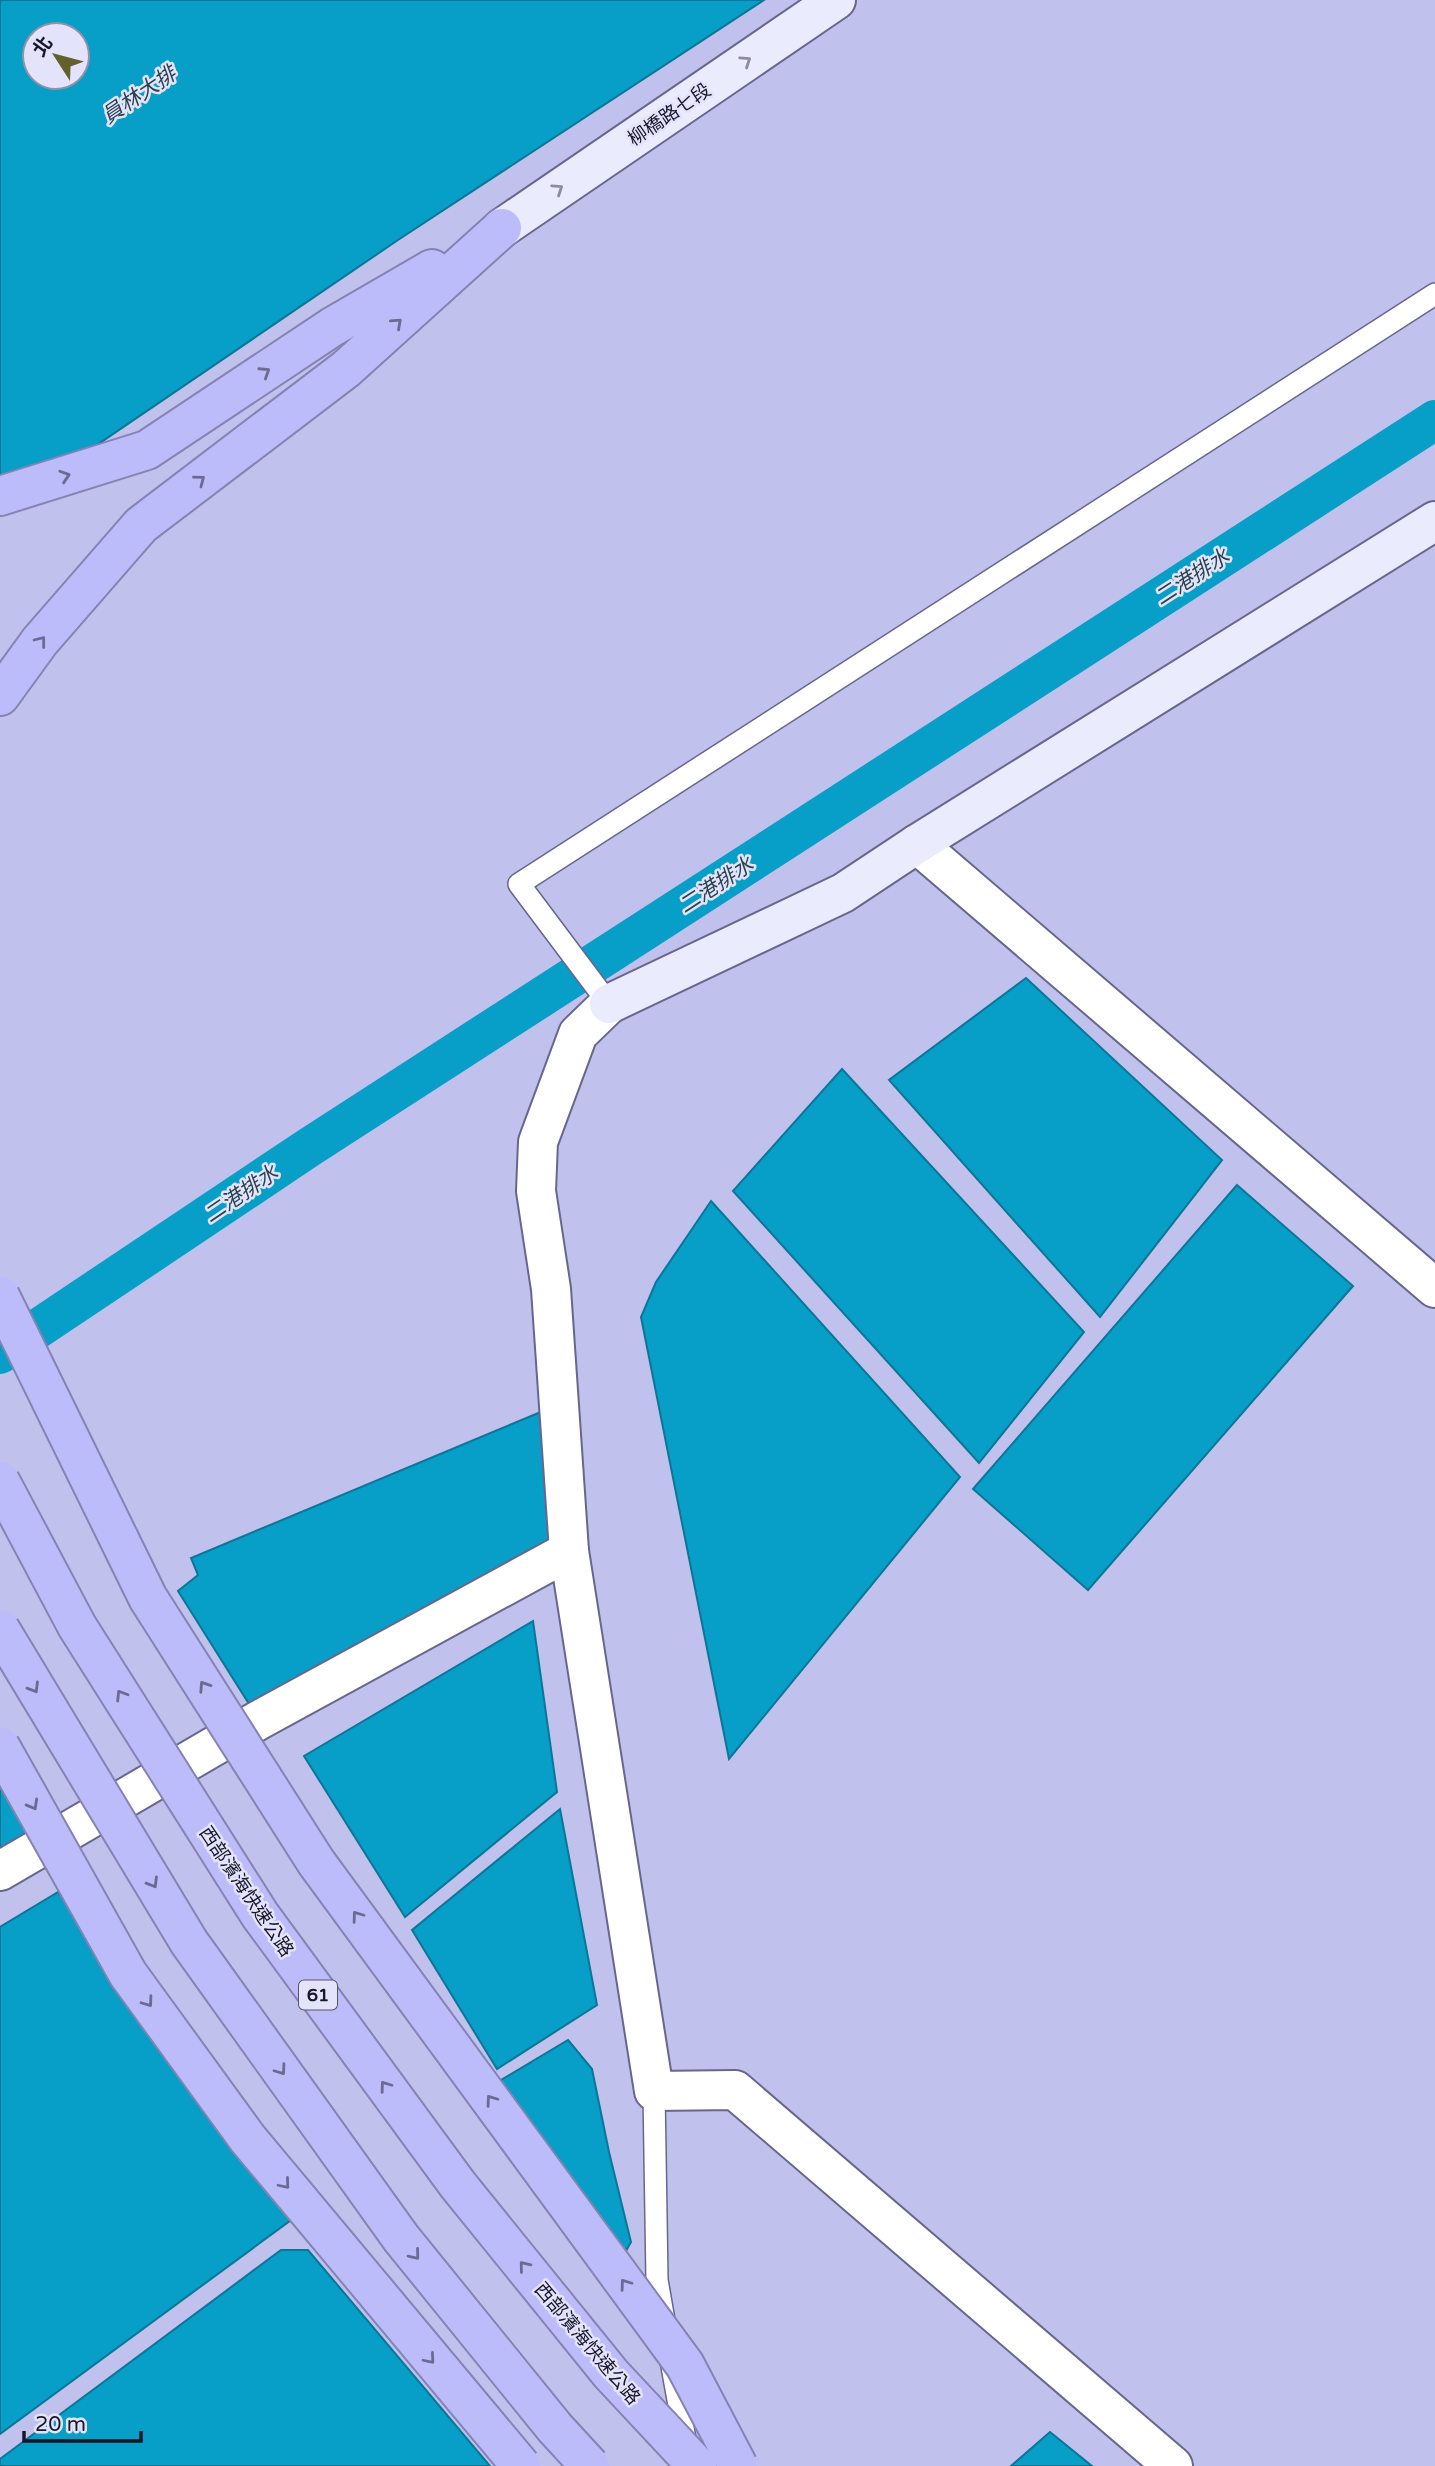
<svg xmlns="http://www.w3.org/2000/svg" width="1435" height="2466" viewBox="0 0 1435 2466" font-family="'Varela Round','Noto Sans TC',sans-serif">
	<rect width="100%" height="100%" fill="#c1c1ed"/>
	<g fill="#079ec7" stroke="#0c7697" stroke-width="2" fill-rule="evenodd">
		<path d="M0 0H764L398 240 0 511ZM35 35H77V77H35Z"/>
		<path d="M1026 978 1222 1160 1100 1317 889 1080Z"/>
		<path d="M842 1069 1084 1332 979 1463 733 1191Z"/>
		<path d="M1237 1185 1353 1286 1088 1590 973 1489Z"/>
		<path d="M711 1201 960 1477 729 1759 641 1317 656 1282Z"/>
		<path d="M560 1404 569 1551 259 1720 178 1591 198 1575 191 1558Z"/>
		<path d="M533 1621 557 1792 405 1917 304 1756Z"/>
		<path d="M0 1765 51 1842 0 1871Z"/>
		<path d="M560 1809 597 2005 497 2069 412 1930Z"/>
		<path d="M58 1892 313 2204 0 2434V1927Z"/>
		<path d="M568 2040 592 2069 609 2152 631 2242 615 2270 496 2083Z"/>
		<path d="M281 2250H308L490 2466H0V2459Z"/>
		<path d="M1050 2432 1092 2466H1011Z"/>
	</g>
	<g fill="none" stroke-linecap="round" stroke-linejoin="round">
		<path stroke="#079ec7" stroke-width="40" d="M0 1354 308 1148 1435 420"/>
		<defs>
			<g id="lane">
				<path d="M609 1004 519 884 1435 294"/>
				<path d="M654 2091 657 2280 665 2326"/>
				<path d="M671 2361 687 2450"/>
			</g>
			<g id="street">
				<path d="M917 844 1435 1288"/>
				<path d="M569 1551 654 2091 735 2090 1173 2466"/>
				<path d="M0 1871 259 1720 569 1551 551 1289 536 1191 538 1142 578 1034 609 1004"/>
			</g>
			<g id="secondary">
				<path d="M502 228 836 0"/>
				<path d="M609 1004 843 893 917 844 1435 521"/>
			</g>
			<g id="highway">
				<path d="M0 496 147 450 332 327 432 269"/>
				<path d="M0 696 40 641 141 525 346 369 502 228"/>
			</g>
		</defs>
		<use href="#lane" stroke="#67668e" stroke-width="24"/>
		<use href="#street" stroke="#67668e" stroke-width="42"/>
		<use href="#secondary" stroke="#67668e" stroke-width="42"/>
		<use href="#highway" stroke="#8483b1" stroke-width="42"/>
		<use href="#lane" stroke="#fff" stroke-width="21"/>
		<use href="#street" stroke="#fff" stroke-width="38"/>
		<use href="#secondary" stroke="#ebebfe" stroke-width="38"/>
		<use href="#highway" stroke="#bdbcfb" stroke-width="38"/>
		<defs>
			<g id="highway-bridge">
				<path d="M0 1296 148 1598 316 1862 685 2365 738 2466"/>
				<path d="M0 1481 77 1626 260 1915 458 2185 611 2374 697 2466"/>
				<path d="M0 1629 189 1942 401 2238 555 2428 590 2466"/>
				<path d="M0 1746 128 1974 248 2139 521 2466"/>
			</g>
		</defs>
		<use href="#highway-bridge" stroke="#8483b1" stroke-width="42" stroke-linecap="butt"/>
		<use href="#highway-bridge" stroke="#bdbcfb" stroke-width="38"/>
	</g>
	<defs><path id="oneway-chevron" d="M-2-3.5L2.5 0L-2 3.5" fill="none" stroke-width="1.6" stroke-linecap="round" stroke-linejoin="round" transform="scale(1.75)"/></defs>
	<g stroke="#8c8c9e">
		<use href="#oneway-chevron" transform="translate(746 61) rotate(-34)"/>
		<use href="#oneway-chevron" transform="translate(558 189) rotate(-34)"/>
	</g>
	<g stroke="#6b6a92">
		<use href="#oneway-chevron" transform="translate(397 323) rotate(-42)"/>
		<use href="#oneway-chevron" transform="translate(265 372) rotate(-33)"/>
		<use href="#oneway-chevron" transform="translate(65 476) rotate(-18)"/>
		<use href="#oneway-chevron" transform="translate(200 480) rotate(-37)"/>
		<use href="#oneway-chevron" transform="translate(41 641) rotate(-52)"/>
		<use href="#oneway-chevron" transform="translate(204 1686) rotate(-123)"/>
		<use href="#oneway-chevron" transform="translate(34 1688) rotate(59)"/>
		<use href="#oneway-chevron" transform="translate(121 1695) rotate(-122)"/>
		<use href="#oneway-chevron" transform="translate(33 1805) rotate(61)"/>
		<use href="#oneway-chevron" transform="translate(153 1883) rotate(59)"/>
		<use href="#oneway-chevron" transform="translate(357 1916) rotate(-126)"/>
		<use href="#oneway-chevron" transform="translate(148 2002) rotate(54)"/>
		<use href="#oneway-chevron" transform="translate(281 2070) rotate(54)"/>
		<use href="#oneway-chevron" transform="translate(385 2086) rotate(-126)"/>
		<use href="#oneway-chevron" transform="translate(491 2100) rotate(-126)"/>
		<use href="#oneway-chevron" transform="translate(285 2184) rotate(50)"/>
		<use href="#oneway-chevron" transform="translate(415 2255) rotate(51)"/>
		<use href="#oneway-chevron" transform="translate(524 2266) rotate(-129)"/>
		<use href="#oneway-chevron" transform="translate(625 2284) rotate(-126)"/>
		<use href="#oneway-chevron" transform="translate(430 2359) rotate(50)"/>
	</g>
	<g text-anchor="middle" stroke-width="5" stroke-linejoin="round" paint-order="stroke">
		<rect fill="#e3e4fb" stroke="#565567" stroke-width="2" x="299" y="1980.5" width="38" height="29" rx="5"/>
		<g font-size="18" font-weight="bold" fill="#191828">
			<text x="318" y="2001">61</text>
		</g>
		<g font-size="19" fill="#191828" stroke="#e3e4fb">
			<text transform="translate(669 114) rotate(-34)" y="7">柳橋路七段</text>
			<text transform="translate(247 1891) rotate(56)" y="7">西部濱海快速公路</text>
			<text transform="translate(588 2343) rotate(50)" y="7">西部濱海快速公路</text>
		</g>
		<g font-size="21" font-style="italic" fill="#29434d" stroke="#e3e4fb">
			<text transform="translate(139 95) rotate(-34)" y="7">員林大排</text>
			<text transform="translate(1192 577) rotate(-33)" y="7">二港排水</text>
			<text transform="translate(716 885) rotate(-33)" y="7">二港排水</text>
			<text transform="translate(241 1194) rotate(-34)" y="7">二港排水</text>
		</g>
	</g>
	<g transform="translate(56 56) rotate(306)"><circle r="33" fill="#e3e4fb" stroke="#9292a7" stroke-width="2"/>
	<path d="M0-5L12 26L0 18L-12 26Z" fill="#64602d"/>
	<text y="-10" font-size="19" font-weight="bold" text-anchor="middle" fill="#191828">北</text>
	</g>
	<path d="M24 2431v10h117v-10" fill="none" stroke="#191828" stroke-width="3.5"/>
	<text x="35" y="2431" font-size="21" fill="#191828" stroke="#e3e4fb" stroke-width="5" paint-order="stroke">20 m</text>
</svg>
